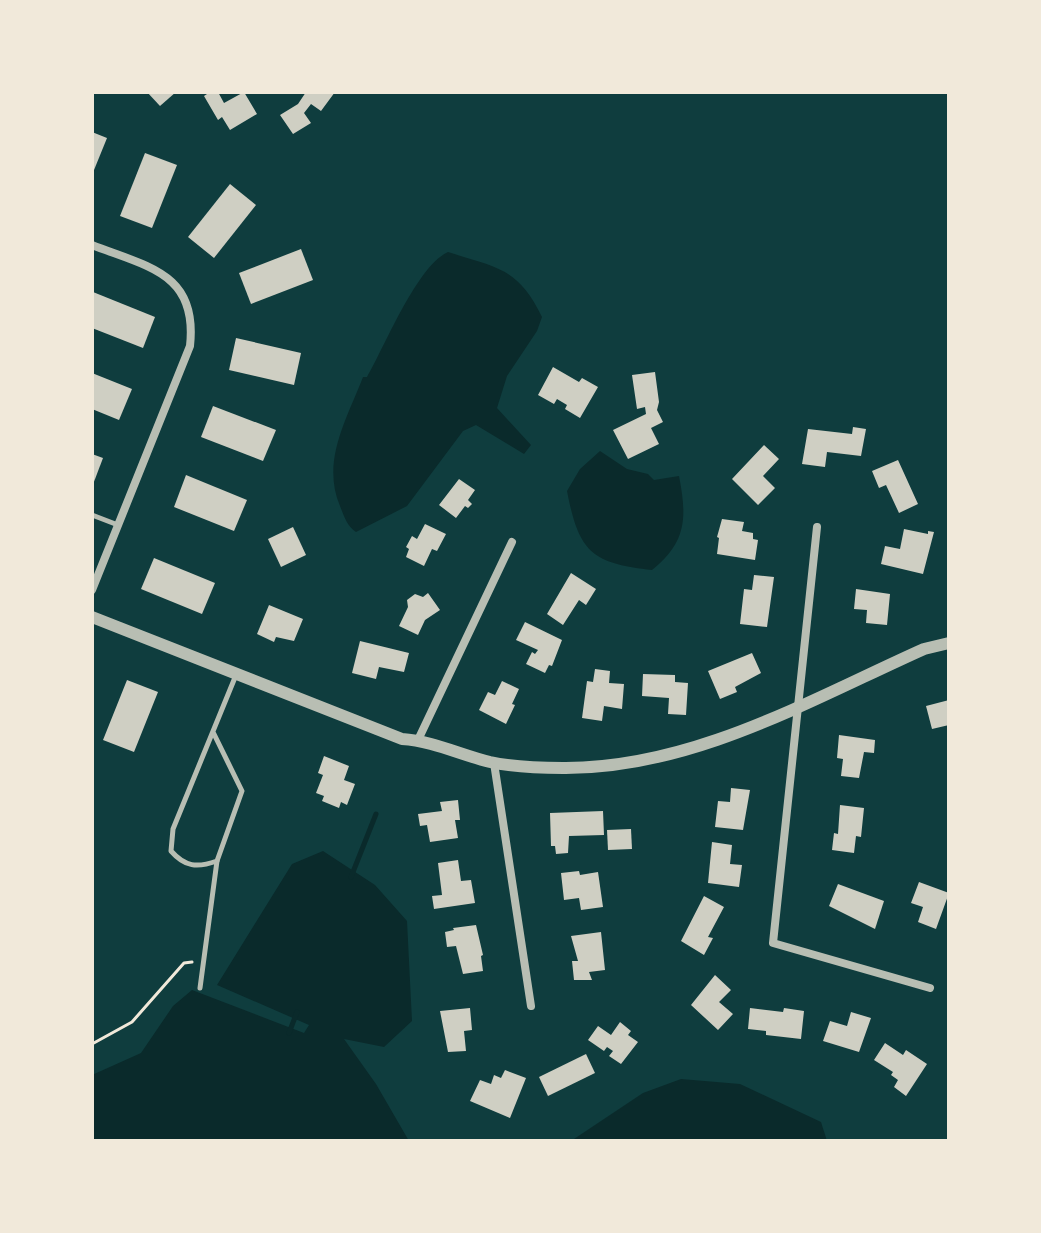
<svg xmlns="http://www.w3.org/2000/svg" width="1041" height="1233" viewBox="0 0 1041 1233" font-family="'Source Sans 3',sans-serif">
	<rect width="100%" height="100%" fill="#0f3d3e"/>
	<g fill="#0a2a2b">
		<path d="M448 252C497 268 518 267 542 317L537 331 507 376 497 408 531 445 524 454 476 425 463 431 407 506 356 532C347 526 344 516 340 506 321 461 347 419 363 377H367C385 346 417 266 448 252Z"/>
		<path d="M600 451 627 469 648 474 654 480 679 476C687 517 687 542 652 570 592 563 579 553 567 491L580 469Z"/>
		<path d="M323 851 375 885 407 921 412 1021 384 1047 344 1039 376 1084 409 1141H92V1075L141 1053 173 1006 192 990 304 1033 309 1025 217 985 292 864Z"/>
		<path d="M681 1079 740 1084 821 1122 827 1141H571L643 1093Z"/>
	</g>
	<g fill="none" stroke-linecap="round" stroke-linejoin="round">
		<g stroke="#0a2a2b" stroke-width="5">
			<path d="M351 877 376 814"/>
			<path d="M289 1033 297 1012"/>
		</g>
	</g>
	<g fill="#cfcfc3">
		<path d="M147 92H176L160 106Z"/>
		<path d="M210 92H218L224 103 244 92 257 114 230 130 222 117 218 120 204 96Z"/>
		<path d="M306 92H335L321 111 311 104 304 113 311 123 293 134 280 115 298 104Z"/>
		<path d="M92 132 107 138 92 175Z"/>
		<path d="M145 153 177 165 152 228 120 216Z"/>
		<path d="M230 184 256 205 214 258 188 237Z"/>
		<path d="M301 249 313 280 251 304 239 273Z"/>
		<path d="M93 292 155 317 143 348 92 328Z"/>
		<path d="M236 338 301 353 294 385 229 370Z"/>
		<path d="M553 367 579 382 582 378 598 387 580 418 565 409 567 405 557 399 554 404 538 395Z"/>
		<path d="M655 372 659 402 657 410 663 422 651 428 659 444 628 459 613 430 646 414 645 407 637 409 632 375Z"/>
		<path d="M92 373 132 389 119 420 92 409Z"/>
		<path d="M213 406 276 430 263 461 201 437Z"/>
		<path d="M853 427 866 429 861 456 827 452 825 467 802 464 808 429 852 434Z"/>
		<path d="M764 445 779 459 763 476 775 488 758 505 732 479Z"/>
		<path d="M92 454 103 458 92 487Z"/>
		<path d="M898 460 918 504 899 513 886 485 879 488 872 471Z"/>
		<path d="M186 475 247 500 234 531 174 507Z"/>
		<path d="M459 479 475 490 468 500 472 504 468 508 465 506 456 518 439 505Z"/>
		<path d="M722 519 744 522 742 531 753 533V539L758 540 755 560 717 554 719 538 717 537Z"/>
		<path d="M425 524 446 534 437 551 432 549 424 566 406 557 409 549 406 547 412 536 417 539Z"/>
		<path d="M293 527 306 555 281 567 268 539Z"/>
		<path d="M904 529 928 534V531L934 532 923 574 881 564 885 546 900 549Z"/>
		<path d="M154 558 215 583 202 614 141 589Z"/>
		<path d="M571 573 596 589 586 605 579 600 563 625 547 614Z"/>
		<path d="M754 575 774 577 767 627 740 624 744 589 752 590Z"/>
		<path d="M856 589 890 594 887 625 866 623 867 610 854 609Z"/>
		<path d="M428 593 440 610 425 620 418 635 399 626 408 607 407 600 415 594 423 597Z"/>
		<path d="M269 605 303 619 294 641 276 637 274 642 257 634Z"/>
		<path d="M525 622 562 640 552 666 549 665 545 673 526 664 532 652 535 654 538 650 516 640Z"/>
		<path d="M360 641 409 653 404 672 379 667 376 679 352 673Z"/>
		<path d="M752 653 761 673 735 687 737 692 720 699 708 671Z"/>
		<path d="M595 669 610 671 609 683 624 684 622 709 604 706 602 721 582 718 587 681 593 682Z"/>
		<path d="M643 674 675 675V682L688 683 686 715 668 714 669 698 642 696Z"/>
		<path d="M127 680 158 692 134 752 103 740Z"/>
		<path d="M502 681 519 689 512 704 515 705 506 724 479 710 488 692 495 695Z"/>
		<path d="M949 700V725L932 729 926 706Z"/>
		<path d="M839 735 875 740 874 753 864 752 859 778 841 776 843 759 837 758Z"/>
		<path d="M324 756 349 766 344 780 355 784 347 805 341 802 339 808 322 801 324 796 316 793 323 775 318 773Z"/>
		<path d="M731 788 750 790 743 830 715 827 718 801 730 802Z"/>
		<path d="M458 800 460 820H455L458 838 430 842 427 825 420 826 418 814 442 811 440 802Z"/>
		<path d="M840 805 864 808 861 837 856 836 854 853 832 850 834 833 838 834Z"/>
		<path d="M603 811 604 835 569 836 568 853 556 854 555 846H551L550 813Z"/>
		<path d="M631 829 632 849 608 850 607 830Z"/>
		<path d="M712 842 732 845 730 864 742 865 739 887 708 883Z"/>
		<path d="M458 860 461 881 471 880 475 903 434 909 432 896 442 895 438 863Z"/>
		<path d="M579 871 580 875 598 872 603 907 581 910 579 898 564 900 561 873Z"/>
		<path d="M919 882 949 893 936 929 918 922 923 907 911 903Z"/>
		<path d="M838 884 884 901 875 929 829 906Z"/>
		<path d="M704 896 724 907 708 937 713 938 704 955 681 941Z"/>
		<path d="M476 925 483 955 481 956 483 971 463 974 456 946 447 947 445 932 454 930 453 928Z"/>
		<path d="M601 932 605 970 589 972 592 980H574L572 961H578L571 936Z"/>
		<path d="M715 975 731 990 719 1002 733 1014 718 1030 691 1005Z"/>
		<path d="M470 1008 472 1030 464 1031 466 1051 448 1052 440 1011Z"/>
		<path d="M750 1008 783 1012 784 1008 804 1011 801 1039 766 1035V1031L748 1029Z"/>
		<path d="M851 1012 871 1018 859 1052 823 1041 830 1021 847 1026Z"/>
		<path d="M620 1022 631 1031 628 1035 638 1042 621 1064 609 1056 613 1051 607 1047 604 1051 588 1040 598 1026 611 1035Z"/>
		<path d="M885 1043 903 1055 906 1050 927 1064 906 1096 894 1087 898 1080 891 1075 893 1072 874 1060Z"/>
		<path d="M586 1054 595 1073 548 1096 539 1077Z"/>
		<path d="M505 1070 526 1078 510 1118 470 1101 480 1080 491 1084 494 1075 501 1078Z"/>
	</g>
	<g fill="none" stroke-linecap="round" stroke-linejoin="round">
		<path stroke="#f1e9da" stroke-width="3" d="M92 1044 132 1022 184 963 192 962"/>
		<g stroke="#b8beb3" stroke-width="5">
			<path d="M92 515 118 525"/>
			<path d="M213 732 242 791 217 861C197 868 185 867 171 851L173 829 236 675"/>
			<path d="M200 988 217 861"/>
		</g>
		<g stroke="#b8beb3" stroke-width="8">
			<path d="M92 245C148 267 198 273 190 346L92 590"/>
			<path d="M817 527 773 943 930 988"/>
			<path d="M418 740 512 542"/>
			<path d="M494 763 531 1006"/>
		</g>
		<path stroke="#b8beb3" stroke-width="12" d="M92 617 402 739C433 741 461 755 490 762 513 767 540 768 563 768 692 769 810 700 924 649L949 643"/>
	</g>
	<rect width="1041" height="1233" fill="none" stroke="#f1e9da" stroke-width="188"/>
</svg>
